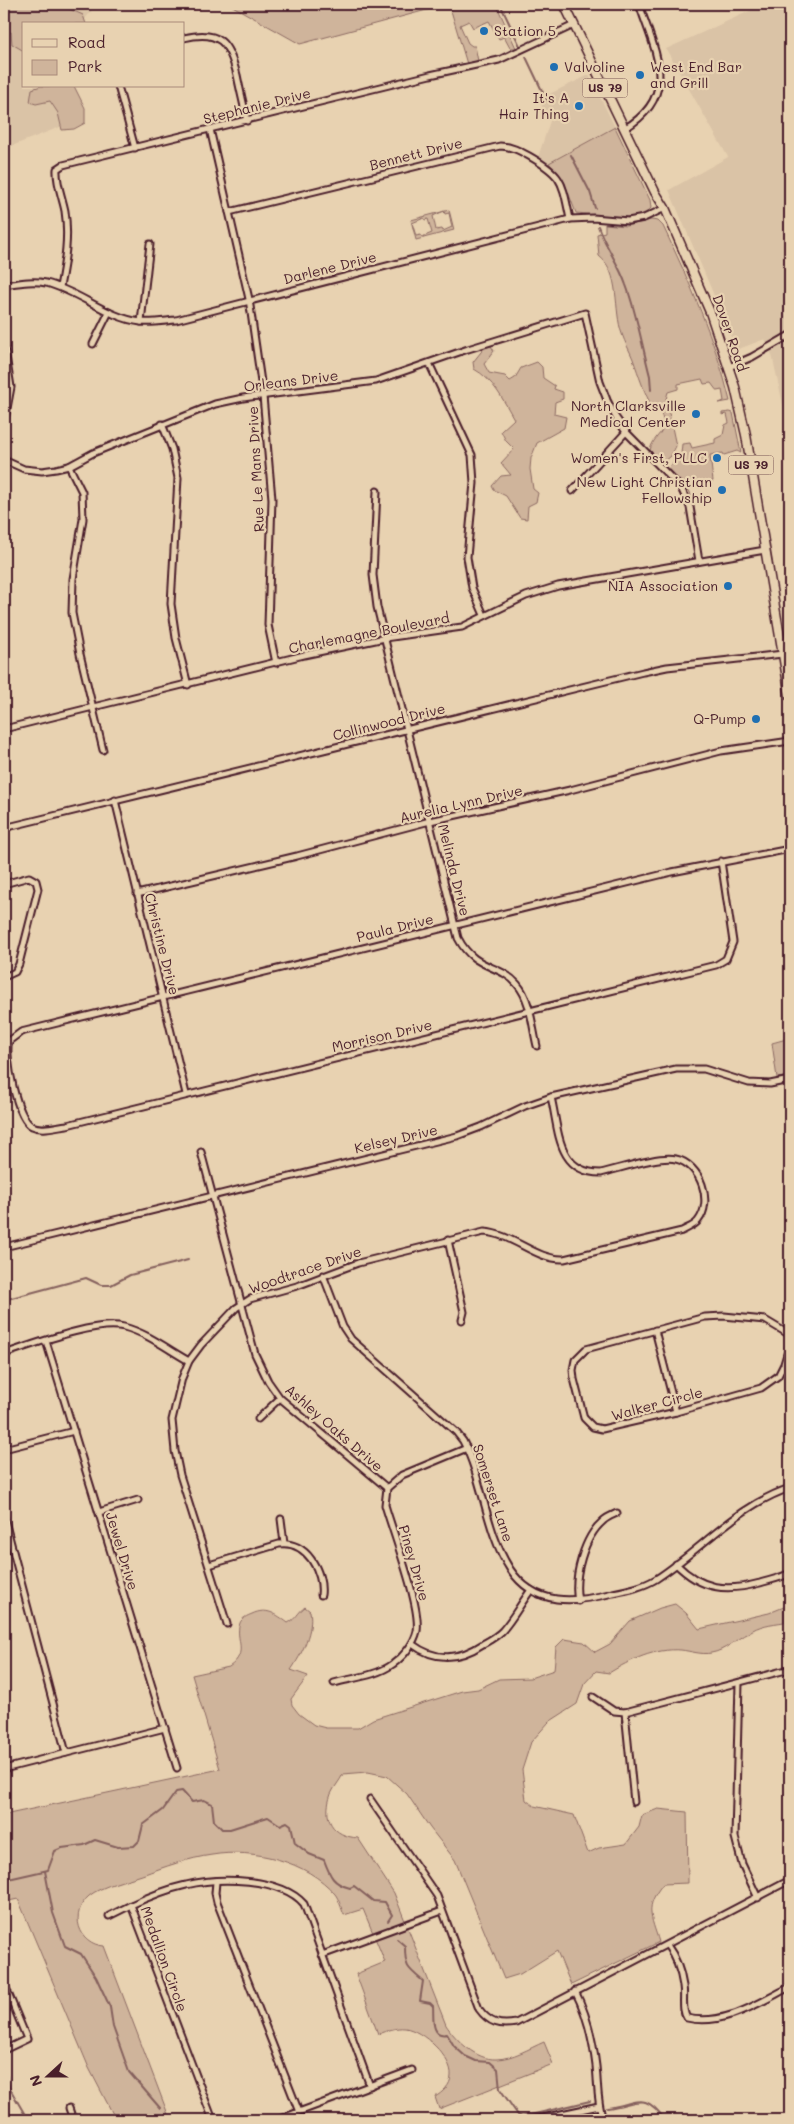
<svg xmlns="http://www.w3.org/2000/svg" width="794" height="2124" viewBox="0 0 794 2124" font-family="Mali,sans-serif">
	<rect width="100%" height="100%" fill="#e8d2b1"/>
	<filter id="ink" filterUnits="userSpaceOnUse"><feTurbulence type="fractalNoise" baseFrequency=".02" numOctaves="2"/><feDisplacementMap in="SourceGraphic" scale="10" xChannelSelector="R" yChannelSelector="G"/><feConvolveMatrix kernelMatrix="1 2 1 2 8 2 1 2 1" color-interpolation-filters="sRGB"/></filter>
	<g filter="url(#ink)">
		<g fill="#dac3a6">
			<path d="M4 4H108L93 9 81 24H24V86H60L65 125 4 149Z"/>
			<path d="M765 4H790V436L772 355 765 339 736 350 722 314 669 190 728 157 666 49Z"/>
			<path d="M589 75 615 127 549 163 538 157 553 112 543 109 539 99Z"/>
		</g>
		<g fill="#cfb49b" stroke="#8c6a63" fill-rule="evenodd">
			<path d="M20 4H58L83 15 86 24H24V51L12 44 11 32 4 33V5L6 8Z"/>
			<path d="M229 4H496L516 48H510L504 37 499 39 489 21 473 28 469 21 460 25 468 43 472 46H475L478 61 467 64 449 4 300 44Z"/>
			<path d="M41 86H74L85 108V123L74 129 62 130 58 113 50 101 36 104 30 102 32 89Z"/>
			<path d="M615 127 650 200 651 208C640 224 594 214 576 213L563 179 549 163Z"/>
			<path d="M449 210 454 230 416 240 411 220ZM444 211 445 214 449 213 452 227 443 231 442 229 436 230 433 216ZM424 218 425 220 428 219 432 233 422 237 421 235 416 236 412 223Z"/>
			<path d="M651 220 658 221 663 226C690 283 715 339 730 401L719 403 724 401 722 390 717 391 711 383 704 384 702 379 678 384V389L668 392 666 399 676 446 671 456 663 463 650 450C655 431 672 434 658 407L653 409C644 392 639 376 633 359 630 351 625 343 622 334 613 310 621 273 599 256L597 234 605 232V224L626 226Z"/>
			<path d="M490 344 494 351 484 364 489 373 505 376 510 381 515 378 521 368 537 362 542 367 543 378 555 386 554 389 563 392V399L555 402 554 414 566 417 564 428 537 443 531 458 530 469 533 489 538 493 536 502 528 506 527 519 520 518 506 496 494 490 492 486 501 476 511 475 501 463 514 449 506 441 501 431 514 419C504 401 493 379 474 369L473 362 485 347Z"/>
			<path d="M730 412 733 413 741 453 737 451 724 455 723 453 710 455 713 481 687 486 694 501 691 503 685 487 668 469 681 454 682 444 690 443 692 448 715 443V439L723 435 725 425 729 423 727 414 722 415V413Z"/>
			<path d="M790 1038V1076L777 1078 772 1043Z"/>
			<path d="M675 1604 686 1613 699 1629 769 1613 784 1607V1622C771 1624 759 1625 748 1633 736 1639 725 1651 711 1653 702 1655 690 1651 681 1650 655 1648 630 1660 609 1673L596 1671 584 1684 577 1704 549 1722 531 1742 522 1770 526 1800 534 1806 574 1815 588 1853 599 1848 626 1844 639 1827 642 1815 658 1809 687 1812 688 1883 663 1884C644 1907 651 1916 659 1942L571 1985 557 1951 520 1974 504 1979 455 1860 430 1828 407 1794 387 1776 368 1772 343 1774C340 1781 334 1787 331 1794 322 1819 332 1836 358 1838L394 1893 446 2025C456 2040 476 2060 496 2059 512 2059 530 2048 544 2042L553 2064 439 2109 435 2097C442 2093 451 2085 451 2076 453 2058 422 2030 405 2028 396 2027 386 2031 378 2034L356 1974 385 1962 363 1909 344 1915C341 1908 339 1899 335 1894 307 1861 253 1848 212 1855 189 1858 164 1867 142 1875 127 1880 101 1886 89 1896 69 1913 78 1944 104 1946L169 2117 160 2120H116L89 2068 18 1899 4 1902V1815L220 1769 192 1675 229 1667C250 1652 234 1640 240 1623 242 1618 247 1616 252 1614 267 1607 276 1614 288 1623 296 1619 298 1612 305 1607L310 1611C314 1630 302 1654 291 1670L308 1676 291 1699 292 1705 299 1714 314 1725 326 1728H358L373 1719 462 1691 478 1689 499 1679 530 1678 554 1670 556 1647 564 1639 584 1642 595 1652 610 1644 630 1621 660 1608Z"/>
		</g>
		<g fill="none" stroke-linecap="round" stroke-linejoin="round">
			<g stroke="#85615d" stroke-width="2">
				<path d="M500 4 520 46"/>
				<path d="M526 57 547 101"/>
				<path d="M571 155 590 192 595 208"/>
				<path d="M598 226C605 246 619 264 626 285 637 314 642 346 650 376L651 390"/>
				<path d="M4 1300 86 1278 101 1285H111L130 1275 188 1260"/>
				<path d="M45 1871 53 1913 65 1946 81 1954 96 1977 110 2007 113 2027 129 2072 160 2108"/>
				<path d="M4 1880 48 1870 55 1851 62 1848 84 1845 95 1840 118 1847 134 1846 139 1841 143 1825 163 1810 176 1792 182 1791 192 1802 204 1800 212 1804 214 1821 222 1829H230L268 1817 280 1825 287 1822 291 1825 295 1843 309 1854 324 1860C330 1876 333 1884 350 1888L354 1886 373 1901 385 1902 392 1915 388 1921"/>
				<path d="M397 1939 405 1946C405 1967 407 1968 423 1981L420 2001 430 2003 433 2006C434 2016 430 2038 447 2034L454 2046 465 2056 476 2061 490 2062 498 2069 500 2089 518 2115 522 2117 590 2101"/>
				<path d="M4 2066 9 2087 28 2120"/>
				<path d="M607 2108C637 2104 644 2090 665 2120"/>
			</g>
			<defs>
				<g id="minor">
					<path d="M184 38C220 29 229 43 237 75 240 90 244 106 247 121"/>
					<path d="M118 86 135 148"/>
					<path d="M210 129 249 299 263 396 272 499 268 625 276 663"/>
					<path d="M624 129C681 95 655 52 639 4"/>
					<path d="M229 212 500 146C511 146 520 151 529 156 564 176 562 182 570 219"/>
					<path d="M4 285C18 283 32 280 46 283 79 291 107 318 141 322 153 323 164 321 176 320L570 219 593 218 628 221 644 218 665 208"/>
					<path d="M60 287C65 261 69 237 65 211 62 196 56 183 57 169L63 165 430 75 499 60 574 25"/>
					<path d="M141 322 150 244"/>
					<path d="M93 344 109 312"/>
					<path d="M429 363 472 455 474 483 467 557 472 588 484 615"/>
					<path d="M729 367 752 357 790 335"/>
					<path d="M162 424 172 449 178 478 171 604 176 638 188 685"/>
					<path d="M4 460 24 469 42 471 56 469 69 466 93 453 215 404 243 398 376 381 468 349 585 313 600 382 607 400 616 418 626 432 681 488 690 507 699 561"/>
					<path d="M69 466 82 492 83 519 73 579 72 613 80 654 103 750"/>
					<path d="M377 491 373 575 377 607 458 938C475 971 499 963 517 984 531 1000 532 1026 537 1046"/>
					<path d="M572 491 626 432"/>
					<path d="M4 729 304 655 385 638 462 627 526 596 558 586 765 550"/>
					<path d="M115 800 186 1094"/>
					<path d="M4 828 643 672 667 667 783 654"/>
					<path d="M721 861 733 942 726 959 716 965 67 1125C56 1126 42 1131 32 1126 17 1120 4 1055 9 1041L21 1032 672 872 790 849"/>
					<path d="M4 884 29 877 36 881 38 889 19 964 15 972 4 977"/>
					<path d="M137 894 297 856 430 821 570 790 721 751 790 741"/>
					<path d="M201 1152 255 1354 268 1381 280 1398 387 1488"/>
					<path d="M448 1240 464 1312 462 1320"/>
					<path d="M4 1247 457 1136 481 1127 525 1106 551 1097 676 1069H704L749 1083 770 1084 790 1080"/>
					<path d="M323 1275 343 1327 351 1339 456 1432 463 1441C484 1482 485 1530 510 1569 535 1607 575 1603 613 1593 628 1590 643 1587 656 1579 701 1550 738 1505 790 1488"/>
					<path d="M655 1330 676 1412"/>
					<path d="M790 1335 765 1320 724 1316 705 1317 586 1349 575 1360 573 1370 574 1379 584 1418 593 1427 602 1429 676 1412 761 1388 778 1376 784 1364 790 1344"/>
					<path d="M46 1341 177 1768"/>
					<path d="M4 1354C32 1345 96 1320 124 1327 147 1333 169 1350 189 1361"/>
					<path d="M258 1419 280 1398"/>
					<path d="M4 1449 74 1431"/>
					<path d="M99 1512 138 1500"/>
					<path d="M4 1517 66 1753"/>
					<path d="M281 1519 284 1543"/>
					<path d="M676 1564C702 1590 726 1592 760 1583 770 1580 781 1578 790 1573"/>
					<path d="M209 1565 279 1544C306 1540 324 1572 321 1595"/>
					<path d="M578 1601C573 1577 584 1537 603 1521 607 1517 613 1515 617 1513"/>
					<path d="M227 1624 180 1475 175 1451 172 1420 182 1378 189 1361 201 1345 236 1308 250 1299 297 1286 358 1263 484 1232C514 1234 535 1260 564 1259L682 1231C687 1228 694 1226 698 1221 714 1201 700 1164 676 1159 659 1155 619 1169 601 1173 557 1173 559 1130 551 1097"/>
					<path d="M412 1644C436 1662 459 1660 483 1644 490 1640 496 1637 502 1631 513 1619 521 1603 531 1590"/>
					<path d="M334 1683C352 1678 377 1676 393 1664 403 1657 414 1644 417 1631 421 1606 393 1533 385 1505L387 1488 402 1475 467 1448"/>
					<path d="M739 1683 735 1837 742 1864 758 1898"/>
					<path d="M593 1697 614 1711 625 1712 790 1669"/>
					<path d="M625 1712 634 1802"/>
					<path d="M4 1769 165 1728"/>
					<path d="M370 1799 437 1896 479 2009C489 2023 500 2026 516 2023L790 1880"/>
					<path d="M216 1882 215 1893 217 1902 299 2112"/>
					<path d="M109 1916 131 1905"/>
					<path d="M667 1945C675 1956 681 1972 683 1986 685 1997 681 2009 687 2018 723 2027 760 2002 790 1987"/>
					<path d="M322 1955 442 1911"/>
					<path d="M4 1983 27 2039 4 2050"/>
					<path d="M575 1991C587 2014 593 2041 596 2066 598 2085 597 2102 603 2120"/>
					<path d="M69 2108 73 2120"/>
					<path d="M213 2120 131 1905C148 1897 168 1889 186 1885 218 1877 281 1877 304 1904L370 2086"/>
					<path d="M277 2120 412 2070"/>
					<path d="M533 2120 599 2106"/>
				</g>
				<path id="secondary" d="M4 350 10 387 4 419"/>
				<path id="primary" d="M564 4 655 192 665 208 710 312 735 387 746 435 790 696"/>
			</defs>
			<use href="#minor" stroke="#4a1f2b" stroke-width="9"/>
			<use href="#secondary" stroke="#4a1f2b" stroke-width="11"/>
			<use href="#primary" stroke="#4a1f2b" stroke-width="11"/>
			<use href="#minor" stroke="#e8d2b1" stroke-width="5"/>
			<use href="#secondary" stroke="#e8d2b1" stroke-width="7"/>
			<use href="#primary" stroke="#e8d2b1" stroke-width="8"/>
		</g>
	</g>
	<g fill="#1f6fb2" stroke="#e8d2b1" stroke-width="2">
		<circle cx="484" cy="31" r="5"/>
		<circle cx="554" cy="67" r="5"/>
		<circle cx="640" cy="75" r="5"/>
		<circle cx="579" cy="106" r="5"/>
		<circle cx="696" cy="414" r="5"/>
		<circle cx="717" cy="458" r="5"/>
		<circle cx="722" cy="490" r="5"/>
		<circle cx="728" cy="586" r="5"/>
		<circle cx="756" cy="719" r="5"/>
	</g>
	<g text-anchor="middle" stroke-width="4.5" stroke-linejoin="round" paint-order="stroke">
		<g fill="#e8d2b1" stroke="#795553" stroke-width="1">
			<rect x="582.5" y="78.5" width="45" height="19" rx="4"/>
			<rect x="728.5" y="455.5" width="45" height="19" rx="4"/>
		</g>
		<g font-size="12" font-weight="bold" fill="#4a1f2b">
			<text x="605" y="92">US 79</text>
			<text x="751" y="469">US 79</text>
		</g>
		<g font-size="14" fill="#4a1f2b" stroke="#e8d2b1" text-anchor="end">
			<text x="494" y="36" text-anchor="start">Station 5</text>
			<text x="564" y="72" text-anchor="start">Valvoline</text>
			<text x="650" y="72" text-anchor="start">West End Bar<tspan x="650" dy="16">and Grill</tspan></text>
			<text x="569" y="103">It's A<tspan x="569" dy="16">Hair Thing</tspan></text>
			<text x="686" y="411">North Clarksville<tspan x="686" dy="16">Medical Center</tspan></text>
			<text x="707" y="463">Women's First, PLLC</text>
			<text x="712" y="487">New Light Christian<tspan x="712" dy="16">Fellowship</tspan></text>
			<text x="718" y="591">NIA Association</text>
			<text x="746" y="724">Q-Pump</text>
		</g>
		<g font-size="14" fill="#4a1f2b" stroke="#e8d2b1">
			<text transform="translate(257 106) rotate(-14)" y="5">Stephanie Drive</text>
			<text transform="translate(416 154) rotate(-14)" y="5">Bennett Drive</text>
			<text transform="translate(330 268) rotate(-14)" y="5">Darlene Drive</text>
			<text transform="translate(730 333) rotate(71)" y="5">Dover Road</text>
			<text transform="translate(291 381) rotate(-7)" y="5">Orleans Drive</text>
			<text transform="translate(256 469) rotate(-93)" y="5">Rue Le Mans Drive</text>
			<text transform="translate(369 633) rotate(-11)" y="5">Charlemagne Boulevard</text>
			<text transform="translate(389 722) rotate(-14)" y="5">Collinwood Drive</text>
			<text transform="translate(461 804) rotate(-13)" y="5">Aurelia Lynn Drive</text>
			<text transform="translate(454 870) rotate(76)" y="5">Melinda Drive</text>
			<text transform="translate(395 928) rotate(-14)" y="5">Paula Drive</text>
			<text transform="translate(162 944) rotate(76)" y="5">Christine Drive</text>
			<text transform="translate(382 1036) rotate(-13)" y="5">Morrison Drive</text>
			<text transform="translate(396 1139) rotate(-13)" y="5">Kelsey Drive</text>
			<text transform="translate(305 1270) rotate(-19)" y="5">Woodtrace Drive</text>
			<text transform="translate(657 1404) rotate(-15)" y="5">Walker Circle</text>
			<text transform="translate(334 1428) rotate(41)" y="5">Ashley Oaks Drive</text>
			<text transform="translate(493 1493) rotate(72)" y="5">Somerset Lane</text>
			<text transform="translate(122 1551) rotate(73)" y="5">Jewel Drive</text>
			<text transform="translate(414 1563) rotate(74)" y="5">Piney Drive</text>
			<text transform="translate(164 1959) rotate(70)" y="5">Medallion Circle</text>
		</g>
	</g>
	<rect width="794" height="2124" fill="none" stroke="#e8d2b1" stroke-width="20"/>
	<rect x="10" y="10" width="774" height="2104" fill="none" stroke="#4a1f2b" stroke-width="2" filter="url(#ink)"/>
	<rect x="22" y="22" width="162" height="65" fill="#e8d2b1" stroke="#a98a7b"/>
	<rect x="32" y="39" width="25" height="8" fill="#e8d2b1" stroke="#a98a7b"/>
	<text x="68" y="48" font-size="15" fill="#4a1f2b">Road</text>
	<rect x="32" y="60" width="25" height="15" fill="#cfb49b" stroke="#a98a7b"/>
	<text x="68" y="72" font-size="15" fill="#4a1f2b">Park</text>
	<g transform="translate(48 2076) rotate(249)" stroke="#e8d2b1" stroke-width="4" paint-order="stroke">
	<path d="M0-4L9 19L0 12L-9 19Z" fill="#4a1f2b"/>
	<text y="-8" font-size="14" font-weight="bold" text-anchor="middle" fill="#4a1f2b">N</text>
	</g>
</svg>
